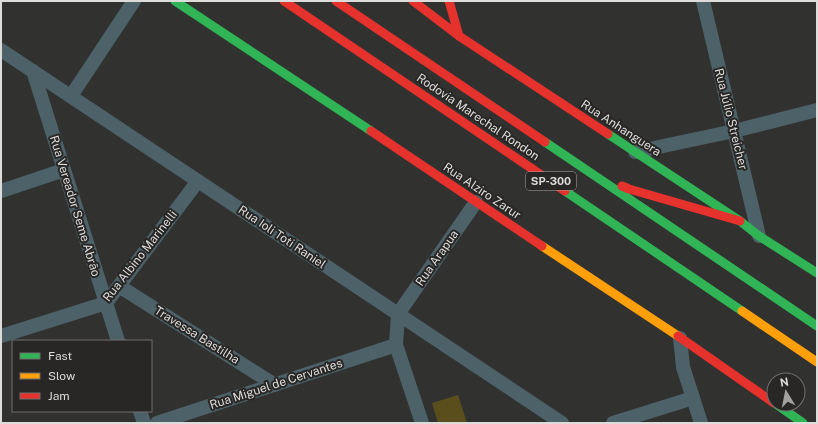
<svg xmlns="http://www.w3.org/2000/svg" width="818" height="424" viewBox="0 0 818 424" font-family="'Public Sans',sans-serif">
	<rect width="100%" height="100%" fill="#313130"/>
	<path fill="#5b4e1d" d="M458 395 467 423H438L432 403Z"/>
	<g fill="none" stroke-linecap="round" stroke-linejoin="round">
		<g stroke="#4c6268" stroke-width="14">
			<path d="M703 1 759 236"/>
			<path d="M1 50 562 423"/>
			<path d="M33 71 118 341"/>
			<path d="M71 96 134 1"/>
			<path d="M635 152 734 131 817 110"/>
			<path d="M1 191 64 170"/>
			<path d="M119 286 275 385"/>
			<path d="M1 336 106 303 198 181"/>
			<path d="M680 338 683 367 701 423"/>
			<path d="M140 411 144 423"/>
			<path d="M157 423 396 345"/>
			<path d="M422 423 396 345 398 314 476 202"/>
			<path d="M613 423 693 398"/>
		</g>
		<g stroke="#30b455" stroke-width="9">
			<path d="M175 1 371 131"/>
			<path d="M608 134 740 221 759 236 817 273"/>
			<path d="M545 142 817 326"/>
			<path d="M565 191 742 311"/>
			<path d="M776 404 803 423"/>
		</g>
		<g stroke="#ff9f0a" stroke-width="9">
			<path d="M542 246 678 336"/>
			<path d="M742 311 817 362"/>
		</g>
		<g stroke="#e5322d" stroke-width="9">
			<path d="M284 1 565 191"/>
			<path d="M336 1 545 142"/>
			<path d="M413 1 459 36 608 134"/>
			<path d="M449 1 459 36"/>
			<path d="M371 131 542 246"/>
			<path d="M622 186 629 189 740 221"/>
			<path d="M678 336 774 403"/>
		</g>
	</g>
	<g text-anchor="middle" stroke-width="4" stroke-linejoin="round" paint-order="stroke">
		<rect fill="#282725" stroke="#a7a6a4" stroke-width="1" x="526" y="172" width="50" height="18" rx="3"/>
		<g font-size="11" font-weight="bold" fill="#dddcdb">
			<text x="551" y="185">SP-300</text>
		</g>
		<g font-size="12" fill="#dddcdb" stroke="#282725">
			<text transform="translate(478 117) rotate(34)" y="4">Rodovia Marechal Rondon</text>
			<text transform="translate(731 119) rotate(76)" y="4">Rua Júlio Streicher</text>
			<text transform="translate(621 128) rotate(33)" y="4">Rua Anhanguera</text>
			<text transform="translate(482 191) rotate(34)" y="4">Rua Alziro Zarur</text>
			<text transform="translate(75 206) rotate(73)" y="4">Rua Vereador Seme Abrão</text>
			<text transform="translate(282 237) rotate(34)" y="4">Rua Ioli Toti Raniel</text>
			<text transform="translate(140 256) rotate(-52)" y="4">Rua Albino Marinelli</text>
			<text transform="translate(437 258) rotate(-55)" y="4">Rua Arapua</text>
			<text transform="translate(197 335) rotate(32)" y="4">Travessa Bastilha</text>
			<text transform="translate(276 384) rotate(-18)" y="4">Rua Miguel de Cervantes</text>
		</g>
	</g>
	<rect width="818" height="424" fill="none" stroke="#dddcdb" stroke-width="4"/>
	<rect x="12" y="340" width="140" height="72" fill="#282725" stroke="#706f6e"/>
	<rect x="20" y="353" width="20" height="6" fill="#30b455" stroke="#706f6e"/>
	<text x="48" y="360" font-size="12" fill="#dddcdb">Fast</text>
	<rect x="20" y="373" width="20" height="6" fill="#ff9f0a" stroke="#706f6e"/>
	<text x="48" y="380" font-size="12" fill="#dddcdb">Slow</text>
	<rect x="20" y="393" width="20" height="6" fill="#e5322d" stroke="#706f6e"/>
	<text x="48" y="400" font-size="12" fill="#dddcdb">Jam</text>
	<g transform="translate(786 392) rotate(350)"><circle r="19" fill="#282725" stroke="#706f6e"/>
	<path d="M0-3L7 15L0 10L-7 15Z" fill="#a1a09f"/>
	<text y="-6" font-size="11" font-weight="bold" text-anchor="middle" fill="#dddcdb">N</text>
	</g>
</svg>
